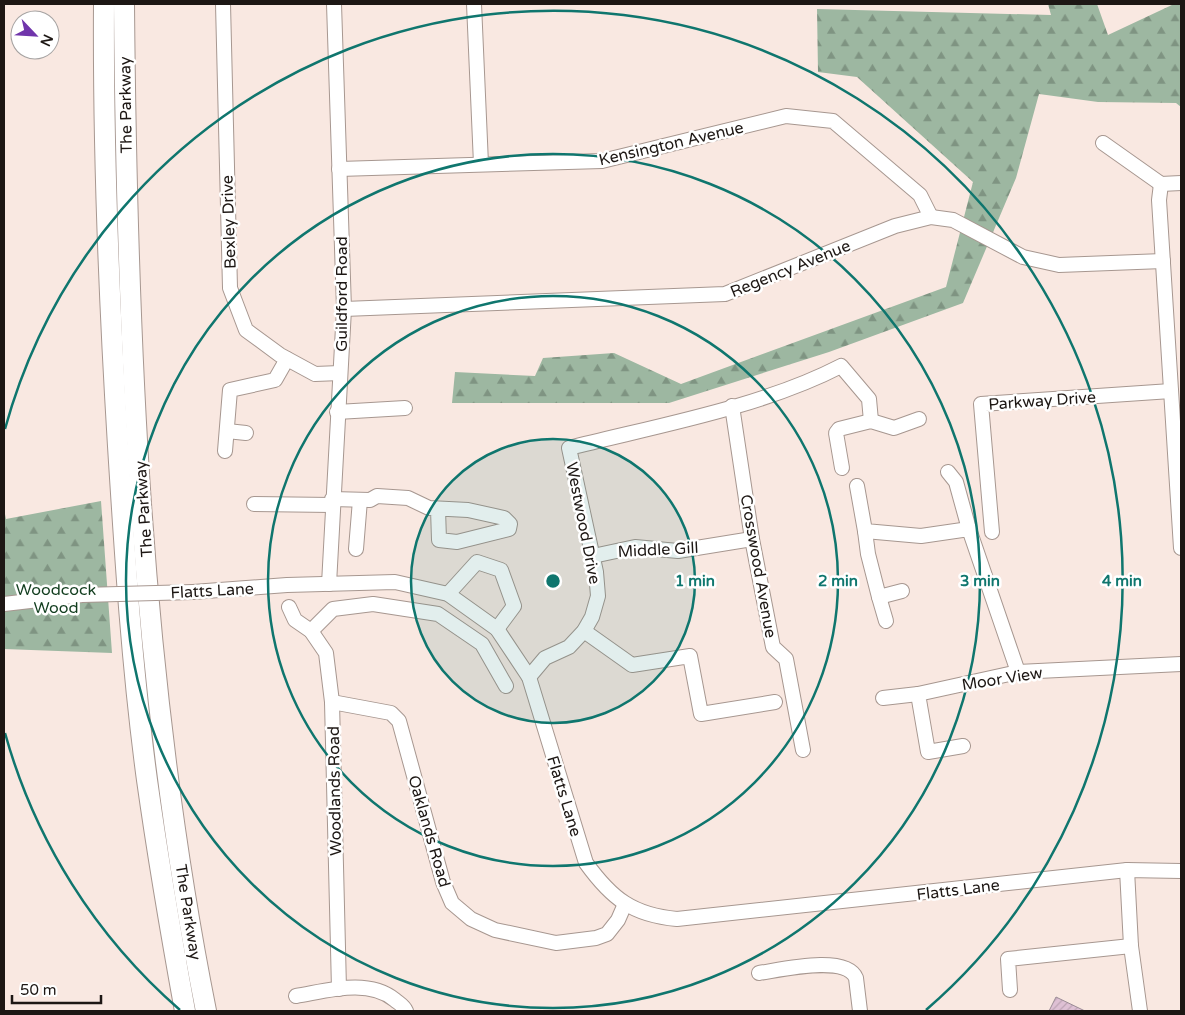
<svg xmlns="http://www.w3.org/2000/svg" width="1185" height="1015" viewBox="0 0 1185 1015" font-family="'Varela Round',sans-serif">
	<defs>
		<pattern id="forest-firs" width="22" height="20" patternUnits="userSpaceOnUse" patternTransform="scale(1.25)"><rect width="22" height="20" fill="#9db7a1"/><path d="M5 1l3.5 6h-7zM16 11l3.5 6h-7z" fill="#7f9482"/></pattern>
		<pattern id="building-hatch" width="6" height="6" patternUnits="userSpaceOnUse" patternTransform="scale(1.25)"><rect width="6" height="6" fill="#dec0d4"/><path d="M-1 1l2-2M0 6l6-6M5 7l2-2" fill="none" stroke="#bea4b5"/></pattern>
	</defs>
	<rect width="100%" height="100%" fill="#f9e8e1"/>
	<g fill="url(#forest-firs)">
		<path d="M1048 4H1097L1108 35 1174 4H1181V107L1176 103 1098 102 1039 94 1016 178 963 303 829 352 669 403H452L455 372 535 376 543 358 614 353 681 384 946 287 973 182 857 77 818 72 817 9 1051 15Z"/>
		<path d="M101 501 112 653 4 649V509L6 519Z"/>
	</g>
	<path fill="url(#building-hatch)" stroke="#9b8c96" d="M1056 997 1085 1011H1049Z"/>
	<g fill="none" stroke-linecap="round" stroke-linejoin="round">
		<defs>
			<g id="minor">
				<path d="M223 4 230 288 246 330 280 355 315 374 340 373"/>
				<path d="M474 4 481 164"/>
				<path d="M1103 143 1161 184 1181 183"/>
				<path d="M339 169 602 161 786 116 833 121 920 195 931 217"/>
				<path d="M1161 184 1159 200 1181 548"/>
				<path d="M344 309 725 294 895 226 931 217 953 220 1023 257 1059 265 1163 261"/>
				<path d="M732 406 752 539 773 647 786 659 803 750"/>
				<path d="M337 412 405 408"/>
				<path d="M227 431 246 433"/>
				<path d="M225 451 230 390 275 380 287 359"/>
				<path d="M842 468 836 433 839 429 871 421 894 428 919 419"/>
				<path d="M948 472 956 482 969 529"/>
				<path d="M857 486 865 531 921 536 969 529 1018 672"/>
				<path d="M332 499 370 500 377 496 408 498 429 508 468 510 504 518 510 524 509 529 457 542 439 540 438 509"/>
				<path d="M254 504 332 505"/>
				<path d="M865 531 868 554 879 597 902 591"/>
				<path d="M992 532 981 404 1171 391"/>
				<path d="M356 549 360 500"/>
				<path d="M593 556 635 547 678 551 752 539"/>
				<path d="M329 584 344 309 334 4"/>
				<path d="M193 592 287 585 395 582 448 594 497 629 529 677 586 863C612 899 633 915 677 919L1127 870 1181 871"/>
				<path d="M448 594 477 562 501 570 514 606 497 629"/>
				<path d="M879 597 886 621"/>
				<path d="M4 604 82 595"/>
				<path d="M289 607 295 620 311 631 326 653 332 702 339 989"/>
				<path d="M311 631 333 609 373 604 438 614 482 644 506 686"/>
				<path d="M584 631 632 665 690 656 701 714 775 702"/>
				<path d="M529 677 545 658 569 647 584 631 592 617 598 596 596 572 569 448C656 426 762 407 841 366L869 399 871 421"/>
				<path d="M883 698 918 694"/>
				<path d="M332 702 391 713 399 721 443 882 452 903 471 919 495 930 556 943 596 938 607 934 618 920 625 904"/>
				<path d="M963 746 928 752 918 694 1018 672 1181 664"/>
				<path d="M1127 870 1131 946 1140 1011"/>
				<path d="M759 973C780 970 846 954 856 978L860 1011"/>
				<path d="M1010 990 1008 959 1131 946"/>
				<path d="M296 996C327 991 368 978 395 1000 400 1004 404 1006 406 1011"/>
			</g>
			<g id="highway">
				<path d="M104 4C103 151 109 299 118 446 125 558 132 669 147 780 158 858 171 934 185 1011"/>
				<path d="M124 4C127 340 140 680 206 1011"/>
			</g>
		</defs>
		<use href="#minor" stroke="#a79790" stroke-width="16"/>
		<use href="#highway" stroke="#a79790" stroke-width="22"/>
		<use href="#minor" stroke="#fff" stroke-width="14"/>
		<use href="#highway" stroke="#fff" stroke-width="20"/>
		<defs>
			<path id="minor-bridge" d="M82 595 193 592"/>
		</defs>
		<use href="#minor-bridge" stroke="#a79790" stroke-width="16" stroke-linecap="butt"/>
		<use href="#minor-bridge" stroke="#fff" stroke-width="14"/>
	</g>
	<circle cx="553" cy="581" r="142" fill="#0f766e" fill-opacity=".12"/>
	<g fill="none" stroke="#0f766e" stroke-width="2.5">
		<circle cx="553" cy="581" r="142"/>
		<circle cx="553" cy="581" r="285"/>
		<circle cx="553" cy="581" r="427"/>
		<path d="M180 1010A569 569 0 0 1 5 733M5 429A569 569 0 1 1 926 1010"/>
	</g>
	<g text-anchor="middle" stroke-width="5" stroke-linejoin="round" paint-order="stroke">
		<g font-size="16" fill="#1d1714" stroke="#fff">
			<text transform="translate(125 105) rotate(-91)" y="6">The Parkway</text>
			<text transform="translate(671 143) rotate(-13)" y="6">Kensington Avenue</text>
			<text transform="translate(228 222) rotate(-92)" y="6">Bexley Drive</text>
			<text transform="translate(790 268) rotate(-22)" y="6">Regency Avenue</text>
			<text transform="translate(341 294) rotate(-90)" y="6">Guildford Road</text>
			<text transform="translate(1042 400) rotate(-4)" y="6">Parkway Drive</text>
			<text transform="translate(143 509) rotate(-94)" y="6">The Parkway</text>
			<text transform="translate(584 523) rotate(79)" y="6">Westwood Drive</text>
			<text transform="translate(658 549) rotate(-3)" y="6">Middle Gill</text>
			<text transform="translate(759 566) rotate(80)" y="6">Crosswood Avenue</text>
			<text transform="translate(212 590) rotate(-3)" y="6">Flatts Lane</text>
			<text transform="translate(1002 678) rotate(-9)" y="6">Moor View</text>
			<text transform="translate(334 791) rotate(-91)" y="6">Woodlands Road</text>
			<text transform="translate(565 796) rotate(73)" y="6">Flatts Lane</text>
			<text transform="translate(430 831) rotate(74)" y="6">Oaklands Road</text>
			<text transform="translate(958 889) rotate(-7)" y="6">Flatts Lane</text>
			<text transform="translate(189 912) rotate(81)" y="6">The Parkway</text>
		</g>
		<g font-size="16" fill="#113d1e" stroke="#fff">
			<text x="56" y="595">Woodcock<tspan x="56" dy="18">Wood</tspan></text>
		</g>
	</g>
	<circle cx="553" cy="581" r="8" fill="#0f766e" stroke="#fff" stroke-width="2.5"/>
	<g font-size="15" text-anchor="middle" font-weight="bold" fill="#0f766e" stroke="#fff" stroke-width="5" stroke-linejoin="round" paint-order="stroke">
		<text x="695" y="586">1 min</text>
		<text x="838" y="586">2 min</text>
		<text x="980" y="586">3 min</text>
		<text x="1122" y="586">4 min</text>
	</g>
	<rect width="1185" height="1015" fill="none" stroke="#1d1714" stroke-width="10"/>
	<g transform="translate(35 35) rotate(115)"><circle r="24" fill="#ffffff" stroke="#a5a2a1"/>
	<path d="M0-4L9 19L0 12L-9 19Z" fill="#7035ab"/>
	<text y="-8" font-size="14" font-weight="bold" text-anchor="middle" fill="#1d1714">N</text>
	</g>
	<path d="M12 995v8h89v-8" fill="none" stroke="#1d1714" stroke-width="2.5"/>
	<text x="20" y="995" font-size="15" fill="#1d1714" stroke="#ffffff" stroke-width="4" paint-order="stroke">50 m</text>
</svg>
